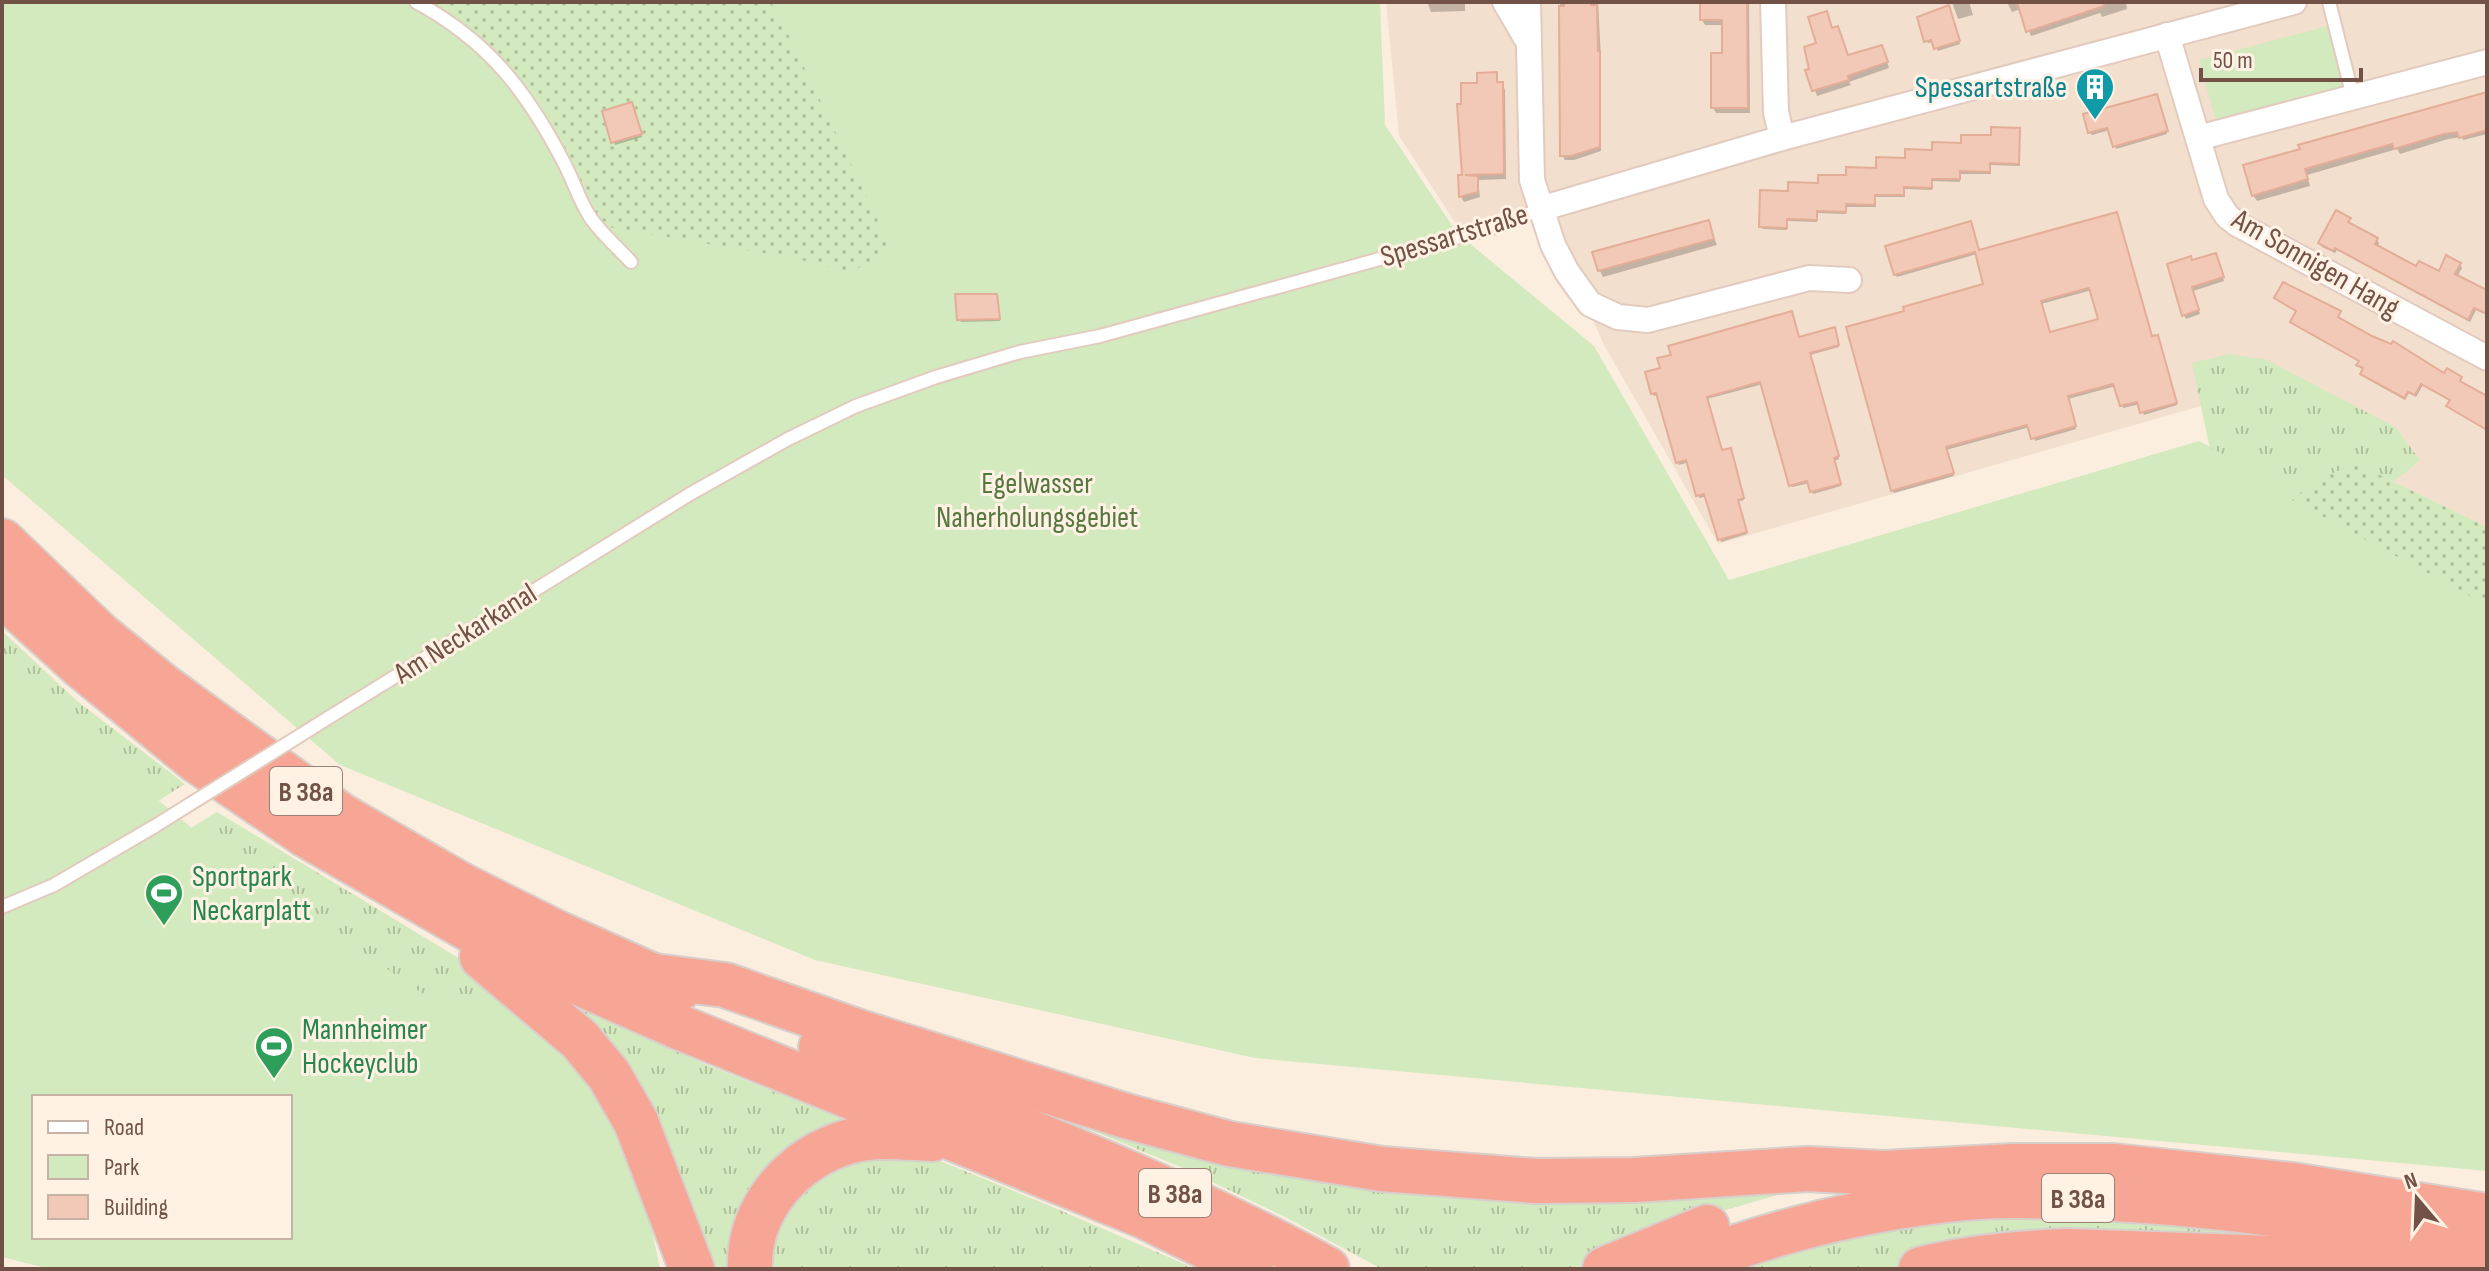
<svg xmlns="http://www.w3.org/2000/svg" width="2489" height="1271" viewBox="0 0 2489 1271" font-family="'Sofia Sans Condensed',sans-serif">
	<defs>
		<pattern id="grass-tufts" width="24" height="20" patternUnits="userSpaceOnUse" patternTransform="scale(2)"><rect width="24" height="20" fill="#d3e9be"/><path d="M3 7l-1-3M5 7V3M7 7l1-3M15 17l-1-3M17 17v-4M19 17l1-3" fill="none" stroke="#b0bf9c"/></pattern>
		<pattern id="garden-dots" width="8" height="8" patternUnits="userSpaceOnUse" patternTransform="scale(2)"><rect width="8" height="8" fill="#d3e9be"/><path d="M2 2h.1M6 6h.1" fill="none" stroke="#b0bf9c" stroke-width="1.8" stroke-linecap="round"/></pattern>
	</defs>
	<rect width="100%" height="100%" fill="#fceedf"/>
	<path fill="#f3dfcd" d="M1386 2H2487V527L2355 463 2201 406 1718 544 1604 345 1545 212 1460 230 1399 136Z"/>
	<g fill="url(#grass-tufts)">
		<path d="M2229 354 2267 360 2395 427 2420 460 2395 481 2365 471 2292 500 2211 454 2192 363Z"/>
		<path d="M2 631 76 700 185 784 125 822 2 741Z"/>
		<path d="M217 812 475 968 555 1030 2 918 166 843Z"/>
		<path d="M563 1002 707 1065 857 1125 827 1137 741 1269H702Z"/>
		<path d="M999 1092 1146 1134 1823 1182 1722 1211 1583 1269H1382L1285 1217 1183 1168Z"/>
		<path d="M855 1153 928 1156 1048 1205 1196 1269H763L785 1198Z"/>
		<path d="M2002 1208 2352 1237 1960 1269H1712L1801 1238Z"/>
	</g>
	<g fill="#d3e9be" fill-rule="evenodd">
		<path d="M2 2H303L306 4 314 2H1380L1385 125 1457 233 1594 346 1729 580 2199 441 2487 597V1171L1255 1058 815 960 340 765 2 475Z"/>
		<path d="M2328 26 2346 97 2219 132 2199 60Z"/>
		<path d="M2 657 53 712 229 859 429 998 504 996 591 1081 640 1174 660 1269H50L2 1257ZM34 1097H290V1237H34Z"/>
	</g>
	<g fill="url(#garden-dots)">
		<path d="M425 2H766L774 5 892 249 842 277 831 267 793 258 602 226 547 110 486 42Z"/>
		<path d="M2355 463 2487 527V605L2292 500 2313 482Z"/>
	</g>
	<g fill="#0003" fill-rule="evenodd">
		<path d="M1427 2H1465V11L1431 12Z"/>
		<path d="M1560 2H1598L1601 58V151L1574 160H1565L1562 155Z"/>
		<path d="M1702 2H1749L1750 113H1716L1713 108 1724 55V25H1705L1702 20Z"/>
		<path d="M1952 2H1969L1973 15 1958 19Z"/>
		<path d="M2007 2H2126L2127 9 2102 17 2100 13 2031 36 2021 9 2012 12Z"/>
		<path d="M1949 10 1960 44 1938 51 1934 42 1928 43 1926 41Z"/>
		<path d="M1818 44 1848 57 1884 52 1889 68 1849 82 1851 85 1817 96 1808 72 1811 71Z"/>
		<path d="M1496 74 1499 84H1502L1505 90 1506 179 1478 180 1480 197 1464 202 1461 197 1460 177H1464L1463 106 1479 84Z"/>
		<path d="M2487 96V134L2463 140 2462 137 2448 139 2400 154 2397 149 2307 175 2310 186 2257 201 2253 195 2245 166Z"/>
		<path d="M2158 99 2167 134 2116 149 2110 130 2092 135 2090 132Z"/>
		<path d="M633 107 642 137 615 145 604 112Z"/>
		<path d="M2019 130 2020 166 1991 165V174H1961L1960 182 1932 181V190L1905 189V197H1876V207H1846V214L1817 213V222L1788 221 1787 230 1763 229 1761 227 1790 193Z"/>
		<path d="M2116 214 2152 338 2158 339 2177 405 2144 415 2140 404 2123 408 2116 386 2068 399 2076 429 2035 441 2030 427 1946 450 1954 476 1894 493 1892 490 1986 286 1977 254 1897 277 1895 274 1970 223 1979 252ZM2092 290 2100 320 2050 335 2041 304Z"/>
		<path d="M2349 219 2350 225 2377 240 2379 243 2377 247 2417 269 2439 273 2460 264 2462 268 2457 277 2487 292V315L2476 310 2470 322 2337 250 2335 253 2322 247 2320 243Z"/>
		<path d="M1708 222 1717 245 1603 277 1600 271 1595 254Z"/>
		<path d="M2218 259 2224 281 2193 291 2200 314 2186 319 2184 315 2192 262Z"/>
		<path d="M996 296 1000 321 961 322 959 319Z"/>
		<path d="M2276 298 2339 313V320L2445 376 2461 379V384L2487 399V422L2484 428 2450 409 2451 401 2423 385 2416 397 2409 393 2405 400 2364 377 2365 370 2360 367V362L2294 325 2292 322 2298 312Z"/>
		<path d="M1835 332 1839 347 1810 355 1839 459 1834 461 1841 486 1813 494 1810 483 1792 487 1763 384 1707 399 1722 452H1732L1744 500 1738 502 1747 534 1721 542 1707 496 1700 498 1698 495 1689 462 1679 465 1678 462 1659 394 1654 396 1653 393 1799 339Z"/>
	</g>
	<g fill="#f1c9b6" stroke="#e4ad97" stroke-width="2" fill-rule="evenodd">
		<path d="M1564 2H1591V5H1597L1598 51H1600V147L1571 156H1560L1559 6H1564Z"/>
		<path d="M1700 2H1747L1748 108H1711V53H1722V20H1700Z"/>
		<path d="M2017 2H2104V6L2026 32Z"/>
		<path d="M1949 5 1960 41 1934 49 1931 40 1924 42 1917 17Z"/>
		<path d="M1827 11 1832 28 1838 26 1848 55 1882 45 1888 62 1848 76 1849 80 1812 91 1805 70 1809 69 1804 47 1816 43 1808 17Z"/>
		<path d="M1497 72V82H1503L1504 174 1465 175 1478 176V192L1459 197 1458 175H1462L1457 104H1461V83H1477V73Z"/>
		<path d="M2487 92V130L2459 138 2457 132 2444 134 2394 149 2392 144 2305 169 2308 179 2252 196 2243 165 2300 149 2298 145Z"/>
		<path d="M2157 94 2168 131 2113 147 2107 128 2088 133 2083 114Z"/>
		<path d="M632 102 642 134 611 143 602 111Z"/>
		<path d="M1991 127 2020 128 2019 164 1990 163V172L1960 171V179H1932V188L1904 187V195H1875V205L1846 204V212L1817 211V220L1787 219V228L1759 227 1760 190 1788 191V182L1818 183V175H1846V167L1876 168V157L1905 158V149L1932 150V142L1961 143V135H1991Z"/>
		<path d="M2336 210 2351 218 2348 222 2378 238 2375 244 2416 266 2419 261 2439 271 2446 255 2461 263 2455 274 2487 290V314L2474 308 2468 320 2335 248 2333 251 2318 243Z"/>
		<path d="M2117 212 2152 336 2158 335 2177 403 2140 413 2137 402 2120 406 2113 384 2068 396 2076 426 2031 439 2027 425 1946 447 1954 473 1891 491 1846 327 1904 311 1903 307 1983 284 1975 252 1894 275 1885 246 1971 221 1979 250ZM2089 288 2098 319 2050 332 2041 301Z"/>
		<path d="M1709 220 1714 239 1598 271 1592 252Z"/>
		<path d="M2216 253 2224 277 2192 287 2199 310 2182 316 2167 264 2191 256 2192 260Z"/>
		<path d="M2283 282 2341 311 2338 317 2372 336 2391 344 2393 341 2444 373 2447 368 2462 377 2460 381 2487 396V430L2446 406 2450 400 2421 384 2415 395 2408 392 2404 398 2360 374 2363 368 2356 365 2359 361 2290 322 2296 311 2274 298Z"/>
		<path d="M955 294H997L1000 319 957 320Z"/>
		<path d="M1792 311 1799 337 1835 327 1839 345 1810 353 1839 456 1834 458 1841 484 1810 492 1807 481 1789 486 1760 382 1707 397 1722 450 1731 448 1744 498 1738 500 1747 532 1718 540 1704 494 1696 496 1686 460 1676 463 1656 393 1651 394 1645 372 1660 368 1657 358 1671 355 1668 346Z"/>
	</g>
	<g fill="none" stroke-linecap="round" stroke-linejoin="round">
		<defs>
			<g id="lane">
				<path d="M416 2C488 41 526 90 563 161 573 179 579 200 590 217 601 233 618 248 631 262"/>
				<path d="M2329 2 2353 97"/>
				<path d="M328 718 690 494 788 439 856 406 936 377 1020 352 1100 336 1503 225 1540 209"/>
				<path d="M2 907 54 885 155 826"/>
			</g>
			<g id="street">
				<path d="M1505 2 1526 38"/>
				<path d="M1528 2 1532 180 1553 245 1567 272 1590 304 1618 317 1648 320 1809 278 1849 280"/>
				<path d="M1773 2 1776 112 1782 138"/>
				<path d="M2167 35 2216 199 2227 216 2237 224 2487 358"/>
				<path d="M2198 138 2487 62"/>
				<path d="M1540 209 1782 138 2294 2"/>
			</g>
			<g id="highway">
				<path d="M2 541 100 635 164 687 340 815 461 885 557 933 680 988"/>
				<path d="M2 594 81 666 196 760 306 835 509 952 674 1025 1144 1216 1251 1269"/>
				<path d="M482 957 580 1040 609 1075 636 1122 692 1269"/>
				<path d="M654 976 725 985 859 1032 1126 1116 1230 1144 1382 1169 1536 1181 1634 1180 1808 1169 1883 1173 2013 1166H2114L2292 1185 2487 1216"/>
				<path d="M821 1047C991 1118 1165 1180 1327 1269"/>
				<path d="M750 1269C748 1208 793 1157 851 1141 876 1134 906 1138 932 1139"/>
				<path d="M1605 1269 1707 1227"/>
				<path d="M1675 1269C1760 1236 1848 1212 1939 1201 1988 1194 2041 1196 2090 1198 2224 1203 2357 1224 2487 1253"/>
				<path d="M1921 1269C1970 1257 2016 1253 2066 1251L2425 1263"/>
			</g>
		</defs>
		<use href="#lane" stroke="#e2cbbe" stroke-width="16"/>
		<use href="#street" stroke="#e2cbbe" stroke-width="28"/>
		<use href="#highway" stroke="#d8cfcb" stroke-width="48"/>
		<use href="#lane" stroke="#fff" stroke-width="12"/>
		<use href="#street" stroke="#fff" stroke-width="24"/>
		<use href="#highway" stroke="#f7a695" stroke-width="44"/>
		<defs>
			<path id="lane-bridge" d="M155 826 328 718"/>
		</defs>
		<use href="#lane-bridge" stroke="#e2cbbe" stroke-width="16" stroke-linecap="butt"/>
		<use href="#lane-bridge" stroke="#fff" stroke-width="12"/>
	</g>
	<defs>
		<symbol id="building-pin" viewBox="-11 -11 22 30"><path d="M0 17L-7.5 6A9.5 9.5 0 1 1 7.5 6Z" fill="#0f9aa8" stroke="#fff2e5"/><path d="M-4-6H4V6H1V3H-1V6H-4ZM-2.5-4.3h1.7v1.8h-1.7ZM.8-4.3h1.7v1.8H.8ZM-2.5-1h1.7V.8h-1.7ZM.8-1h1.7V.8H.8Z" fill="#fff"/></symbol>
		<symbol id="stadium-pin" viewBox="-11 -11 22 30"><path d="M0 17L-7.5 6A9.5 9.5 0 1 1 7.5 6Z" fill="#2e9e5b" stroke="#fff2e5"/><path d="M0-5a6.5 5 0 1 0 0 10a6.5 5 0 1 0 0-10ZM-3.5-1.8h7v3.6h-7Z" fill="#fff"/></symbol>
	</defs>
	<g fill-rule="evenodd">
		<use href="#building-pin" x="2073" y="65" width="44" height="60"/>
		<use href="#stadium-pin" x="142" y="871" width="44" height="60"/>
		<use href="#stadium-pin" x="252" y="1024" width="44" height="60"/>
	</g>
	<g text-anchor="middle" stroke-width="6" stroke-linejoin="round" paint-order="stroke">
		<g fill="#fff2e5" stroke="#9c8276" stroke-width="2">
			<rect x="270" y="767" width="72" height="48" rx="6"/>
			<rect x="1139" y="1169" width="72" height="48" rx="6"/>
			<rect x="2042" y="1174" width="72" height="48" rx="6"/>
		</g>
		<g font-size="28" font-weight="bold" fill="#725247">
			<text x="306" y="801">B 38a</text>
			<text x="1175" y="1203">B 38a</text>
			<text x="2078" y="1208">B 38a</text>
		</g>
		<g font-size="30" fill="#0d838f" stroke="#fff2e5" text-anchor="end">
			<text x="2067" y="97">Spessartstraße</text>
		</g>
		<g font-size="30" fill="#725247" stroke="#fff2e5">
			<text transform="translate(1454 235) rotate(-17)" y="10">Spessartstraße</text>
			<text transform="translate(2316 263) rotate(30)" y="10">Am Sonnigen Hang</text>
			<text transform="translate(465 633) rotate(-32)" y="10">Am Neckarkanal</text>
		</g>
		<g font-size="30" fill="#55783f" stroke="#fff2e5">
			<text x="1037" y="493">Egelwasser<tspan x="1037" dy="34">Naherholungsgebiet</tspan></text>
		</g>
		<g font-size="30" fill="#27864d" stroke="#fff2e5" text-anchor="start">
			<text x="192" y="886">Sportpark<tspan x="192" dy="34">Neckarplatt</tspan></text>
			<text x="302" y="1039">Mannheimer<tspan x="302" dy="34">Hockeyclub</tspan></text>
		</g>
	</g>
	<rect width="2489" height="1271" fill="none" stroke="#725247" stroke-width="8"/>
	<rect x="32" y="1095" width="260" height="144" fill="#fff2e5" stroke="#c7b2a6" stroke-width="2"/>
	<rect x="48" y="1121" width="40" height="12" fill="#ffffff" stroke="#c7b2a6" stroke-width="2"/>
	<text x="104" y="1135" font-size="24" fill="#725247">Road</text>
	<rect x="48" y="1155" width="40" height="24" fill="#d3e9be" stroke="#c7b2a6" stroke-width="2"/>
	<text x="104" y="1175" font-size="24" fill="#725247">Park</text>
	<rect x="48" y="1195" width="40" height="24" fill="#f1c9b6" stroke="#c7b2a6" stroke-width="2"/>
	<text x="104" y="1215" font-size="24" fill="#725247">Building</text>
	<g transform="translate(2417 1199) rotate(341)" stroke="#fff2e5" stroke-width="6" paint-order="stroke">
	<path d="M0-6L14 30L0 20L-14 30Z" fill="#725247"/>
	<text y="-12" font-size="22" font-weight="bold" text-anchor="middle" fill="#725247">N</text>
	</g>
	<path d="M2201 68v12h160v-12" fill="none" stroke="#725247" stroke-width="4"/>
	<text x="2213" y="68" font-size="24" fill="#725247" stroke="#fff2e5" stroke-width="6" paint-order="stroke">50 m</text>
</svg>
